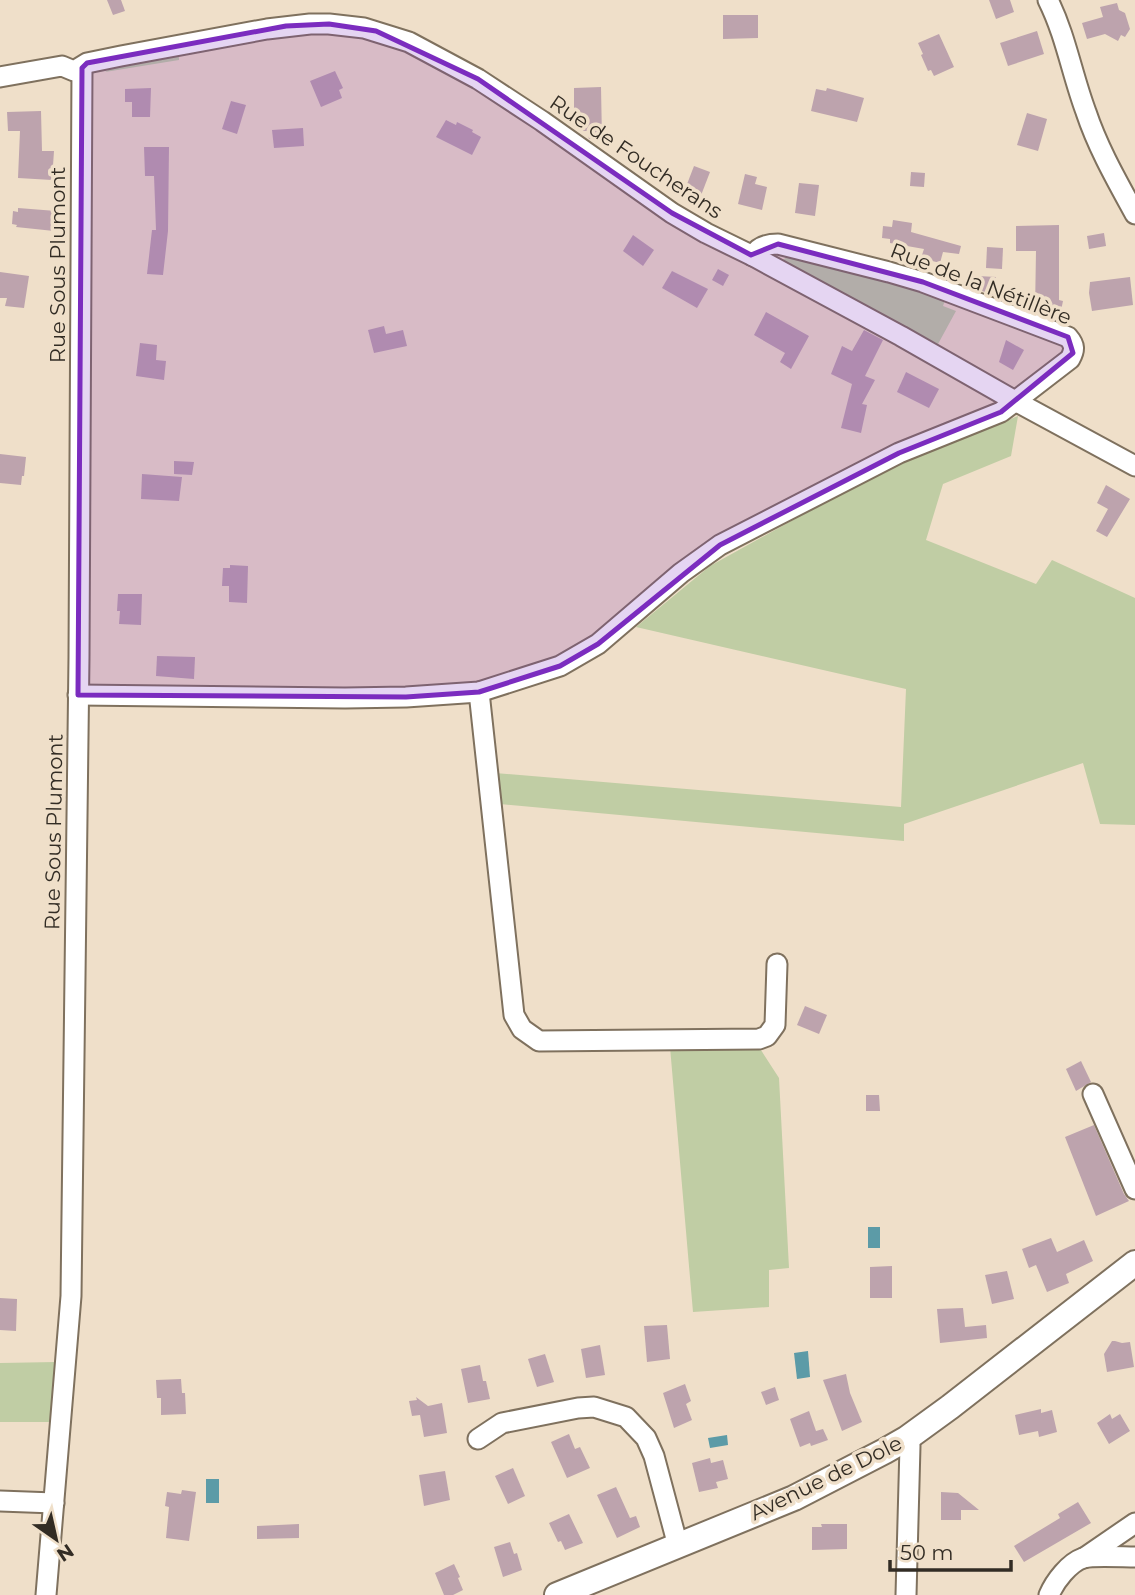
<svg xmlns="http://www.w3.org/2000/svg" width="1135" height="1595" viewBox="0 0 1135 1595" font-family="Montserrat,sans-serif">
	<rect width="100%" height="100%" fill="#efdfc9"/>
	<g fill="#c0cda4">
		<path d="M179 55V60L105 72 110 69Z"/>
		<path d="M787 257 808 261 879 280 945 300 943 306 956 311 938 344 781 261Z"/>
		<path d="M1018 416 1011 456 943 484 926 540 1036 584 1052 560 1135 598V825L1100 824 1083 763 904 824V841L500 804 495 773 901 807 906 689 636 627 710 566 876 474Z"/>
		<path d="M670 1047H759L779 1078 789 1268 769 1270V1307L693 1312Z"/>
		<path d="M56 1362 51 1422H0V1363Z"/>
	</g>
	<g fill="#5c9ba7">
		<rect x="868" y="1227" width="12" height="21"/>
		<path d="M808 1351 810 1377 797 1379 794 1353Z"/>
		<path d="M727 1435 728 1445 710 1448 708 1438Z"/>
		<rect x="206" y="1479" width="13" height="24"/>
	</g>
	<g fill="#bda3ad">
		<path d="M107 0H121L125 11 113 15Z"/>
		<path d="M989 0H1010L1014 12 996 19Z"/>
		<path d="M1117 3 1119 10 1125 13 1130 29 1125 37 1121 35 1118 41 1105 34 1087 39 1082 23 1103 17 1100 7Z"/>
		<path d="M723 15H758V38L723 39Z"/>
		<path d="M1037 31 1044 54 1008 66 1000 43Z"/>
		<path d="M939 34 954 67 934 76 931 70 928 71 921 55 923 54 918 43Z"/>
		<path d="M335 71 343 88 339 90 342 98 321 107 310 81Z"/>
		<path d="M601 87 602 139H589L587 131H583L582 127 574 128V88Z"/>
		<path d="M151 88 150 117H132V102H125V89Z"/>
		<path d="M827 88 864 98 857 122 811 111 816 89 826 91Z"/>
		<path d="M231 101 246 105 237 134 222 129Z"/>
		<path d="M41 111 42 151H54L52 180 18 178 20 131H8L7 112Z"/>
		<path d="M1027 113 1047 119 1038 151 1017 145Z"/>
		<path d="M446 120 456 125 457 122 473 130 472 132 481 137 472 155 436 137Z"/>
		<path d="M303 128 304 146 274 148 272 130Z"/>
		<path d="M144 147H169L168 231 163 275 147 274 152 230H156L155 202 154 176H145Z"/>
		<path d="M694 166 710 172 700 198 684 192Z"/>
		<path d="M911 172 925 173 924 187 910 186Z"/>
		<path d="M745 174 757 177 755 184 767 187 762 210 738 204Z"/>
		<path d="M799 183 819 185 815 216 795 213Z"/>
		<path d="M18 208 56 211 54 231 16 227 17 225 12 224 13 211 18 212Z"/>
		<path d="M893 220 912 223 911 232 961 246 959 254 943 252 940 263 921 258 924 249 890 243V239L882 238 883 226 892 227Z"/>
		<path d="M1059 225V300L1063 301 1059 320 1035 311 1036 251H1016V226Z"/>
		<path d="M1104 233 1106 246 1089 249 1087 236Z"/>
		<path d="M633 235 654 250 643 266 623 251Z"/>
		<path d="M987 247 1003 248 1002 269 986 268Z"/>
		<path d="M718 269 729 275 723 286 712 280Z"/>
		<path d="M672 271 708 289 697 308 662 288Z"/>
		<path d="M0 272 29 276 24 308 5 306 7 298H0Z"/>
		<path d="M978 276 996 277 995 296 977 289Z"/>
		<path d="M1130 277 1133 305 1092 311 1089 293 1090 282Z"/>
		<path d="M766 312 809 336 791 369 780 362 785 353 754 335Z"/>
		<path d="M384 326 386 334 403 330 407 346 374 353 368 330Z"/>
		<path d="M864 330 883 340 865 376 875 380 862 404 867 405 861 433 841 428 852 384 831 374 842 346 852 351Z"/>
		<path d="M1006 340 1024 350 1013 370 999 362Z"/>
		<path d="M140 343 157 345 156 360 166 361 164 380 136 376Z"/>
		<path d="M906 372 939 389 929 408 897 392Z"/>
		<path d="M0 454 26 457 24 476H22L21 485 0 483Z"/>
		<path d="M174 461 194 462 192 475 174 474Z"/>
		<path d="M142 474 182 477 179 501 141 499Z"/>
		<path d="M1106 485 1130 499 1107 537 1096 531 1108 509 1097 503Z"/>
		<path d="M230 565 248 566 247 603 229 602V586H222L223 568H230Z"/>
		<path d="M118 594H142L141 625 119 624 120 611H117Z"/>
		<path d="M157 656 195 657 194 679 156 676Z"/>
		<path d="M805 1006 827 1015 819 1034 797 1025Z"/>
		<path d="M1081 1061 1091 1082 1076 1091 1066 1069Z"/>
		<path d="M866 1095H879L880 1111H866Z"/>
		<path d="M1094 1125 1124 1194 1129 1201 1096 1216 1065 1137Z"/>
		<path d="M1051 1238 1057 1252 1084 1240 1093 1261 1066 1274 1069 1283 1047 1292 1036 1265 1029 1268 1022 1249Z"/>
		<path d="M892 1266V1298H870V1267Z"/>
		<path d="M1007 1271 1014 1299 992 1304 985 1275Z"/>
		<path d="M0 1298 17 1299 16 1331 0 1330Z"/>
		<path d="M963 1308 965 1327 986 1325 987 1338 940 1343 937 1309Z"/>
		<path d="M667 1325 670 1359 647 1362 644 1326Z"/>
		<path d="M1112 1341H1115L1122 1343 1130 1342 1134 1367 1107 1372 1104 1354Z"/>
		<path d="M600 1345 605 1375 586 1378 581 1349Z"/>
		<path d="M545 1354 554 1382 537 1387 528 1359Z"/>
		<path d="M480 1365 483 1381H486L490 1399 468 1403 461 1369Z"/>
		<path d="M846 1374 850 1393 862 1422 842 1431 823 1380Z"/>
		<path d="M181 1379 182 1393H185L186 1414 161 1415V1398H157L156 1380Z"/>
		<path d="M685 1384 691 1401 686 1404 692 1420 674 1428 663 1393Z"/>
		<path d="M775 1387 779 1400 766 1405 761 1392Z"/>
		<path d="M416 1397 428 1406 442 1403 447 1433 424 1437 420 1415 412 1416 409 1401 417 1400Z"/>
		<path d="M1041 1409V1413L1052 1410 1057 1432 1039 1437 1038 1431 1019 1435 1015 1415Z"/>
		<path d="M809 1411 816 1431 823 1429 828 1440 811 1446 810 1443 800 1447 790 1419Z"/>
		<path d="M1110 1414 1112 1419 1120 1414 1130 1431 1109 1444 1097 1423Z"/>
		<path d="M569 1434 575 1449 580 1447 590 1468 567 1478 551 1442Z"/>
		<path d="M710 1458 711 1463 723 1460 728 1479 716 1482 718 1488 699 1492 692 1463Z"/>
		<path d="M513 1468 525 1496 508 1504 495 1476Z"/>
		<path d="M445 1471 450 1500 424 1506 419 1475Z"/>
		<path d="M616 1487 630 1518 636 1516 640 1527 617 1538 597 1495Z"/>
		<path d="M182 1490 196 1492 189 1541 166 1538 169 1507 165 1506 167 1492 181 1494Z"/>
		<path d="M941 1492 958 1493 979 1510H961V1520H941Z"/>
		<path d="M1078 1502 1091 1523 1024 1562 1014 1546 1060 1518 1058 1514Z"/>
		<path d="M569 1514 583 1543 565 1550 561 1541 558 1542 549 1523Z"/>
		<path d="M299 1524V1538L257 1539V1526Z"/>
		<path d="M821 1524H847V1549L812 1550V1527H822Z"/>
		<path d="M510 1542 514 1554 517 1553 522 1570 503 1577 494 1547Z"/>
		<path d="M454 1564 460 1577 458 1578 463 1590 453 1595H444L435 1573Z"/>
	</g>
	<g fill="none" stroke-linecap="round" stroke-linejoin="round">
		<defs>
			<g id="minor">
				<path d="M1048 0C1066 36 1072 75 1086 112 1098 148 1117 181 1135 214"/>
				<path d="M0 77 62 66 74 71 87 63 121 56 267 29 310 24H329L364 28 409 42 478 79 542 121 672 213 706 233 753 256 901 336 1015 401 1135 466"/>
				<path d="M479 692 514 1015 522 1029 539 1041 759 1039 767 1036 775 1025 777 964"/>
				<path d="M78 695 345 698 406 697 479 692 560 666 598 644 681 573 720 545 899 453 1001 412 1070 359C1075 350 1075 345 1068 337L923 282 889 272 778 244C768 244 758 246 753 256"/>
				<path d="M1093 1094 1135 1189"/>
				<path d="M478 1439 502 1423 578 1408 594 1407 626 1417 646 1438 654 1456 678 1546"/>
				<path d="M0 1501 54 1503"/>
				<path d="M1084 1558 1135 1523"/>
				<path d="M46 1595 71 1296 79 657 82 68"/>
				<path d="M906 1595 910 1446 906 1439"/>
				<path d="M1049 1595C1055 1581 1069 1563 1083 1558 1093 1555 1123 1557 1135 1557"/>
			</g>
			<path id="major" d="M557 1595 794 1498 885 1451 906 1439 950 1407 1135 1263"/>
		</defs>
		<use href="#minor" stroke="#7f715e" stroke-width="23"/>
		<use href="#major" stroke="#7f715e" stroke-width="28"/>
		<use href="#minor" stroke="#fff" stroke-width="19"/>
		<use href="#major" stroke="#fff" stroke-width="24"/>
	</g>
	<path fill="#7b2cbf" fill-opacity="0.2" stroke="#7b2cbf" stroke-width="5" stroke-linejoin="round" d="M329 24 376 31 478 79 672 213 751 255 778 244 923 282 1068 337 1073 353 1001 412 899 453 720 545 598 644 560 666 479 692 406 697 78 695 82 68 87 63 286 26Z"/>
	<g text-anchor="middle" stroke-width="7" stroke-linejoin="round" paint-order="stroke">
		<g font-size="21" fill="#322c24" stroke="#efdfc9">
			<text transform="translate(636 157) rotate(34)" y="7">Rue de Foucherans</text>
			<text transform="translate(58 265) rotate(-90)" y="7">Rue Sous Plumont</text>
			<text transform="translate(981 284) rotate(21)" y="7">Rue de la Nétillère</text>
			<text transform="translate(54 832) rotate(-89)" y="7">Rue Sous Plumont</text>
			<text transform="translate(826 1478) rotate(-26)" y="7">Avenue de Dole</text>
		</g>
	</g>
	<g transform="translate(56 1539) rotate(146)" stroke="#efdfc9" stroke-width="5" paint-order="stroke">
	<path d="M0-5L12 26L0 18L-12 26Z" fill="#322c24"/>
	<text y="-10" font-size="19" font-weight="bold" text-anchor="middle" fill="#322c24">N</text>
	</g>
	<path d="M890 1560v10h121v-10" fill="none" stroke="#322c24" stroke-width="3.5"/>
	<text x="900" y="1560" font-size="21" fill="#322c24" stroke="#efdfc9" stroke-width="5" paint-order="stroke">50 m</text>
</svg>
